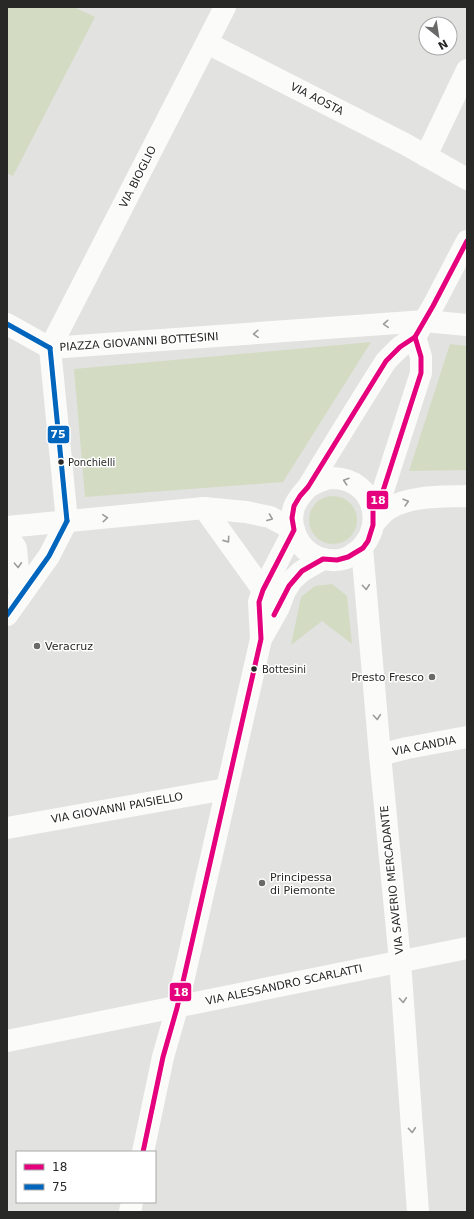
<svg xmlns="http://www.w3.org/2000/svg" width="474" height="1219" font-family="'DejaVu Sans',sans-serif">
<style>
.green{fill:#d3dcc2}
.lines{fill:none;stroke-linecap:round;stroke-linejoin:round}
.minor{stroke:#fbfbfa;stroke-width:22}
.bus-1-casing{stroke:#fff;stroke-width:8}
.bus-2-casing{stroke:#fff;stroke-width:8}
.bus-1{stroke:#e5007d;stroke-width:5}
.bus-2{stroke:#0065bd;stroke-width:5}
.oneway{stroke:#9c9c9b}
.bus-dot{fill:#282827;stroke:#fff;stroke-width:1.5}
.poi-dot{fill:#696968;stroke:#fff;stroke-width:1.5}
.labels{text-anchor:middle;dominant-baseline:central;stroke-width:3;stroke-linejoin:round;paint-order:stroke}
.bus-label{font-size:10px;fill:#282827;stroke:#fff;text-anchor:start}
.street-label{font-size:11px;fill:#282827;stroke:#fff}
.poi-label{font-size:11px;fill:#282827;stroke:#fff;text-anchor:start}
.line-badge{stroke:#fff;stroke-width:1.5}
.badge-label{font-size:11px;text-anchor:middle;font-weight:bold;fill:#fff}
</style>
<rect width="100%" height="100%" fill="#e2e2e1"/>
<g class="green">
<path d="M7 7H74L95 17 13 176 7 173Z"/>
<path d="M371 342 283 482 85 497 74 369Z"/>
<path d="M450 344 467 346V470L409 471Z"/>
<circle cx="333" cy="520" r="24"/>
<path d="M332 584 347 596 352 644 322 621 291 645 301 597 315 586Z"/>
</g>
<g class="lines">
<g class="minor">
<path d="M207 43 405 144 467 179"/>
<path d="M426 156 467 70"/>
<path d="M7 324 50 348"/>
<path d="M50 348 425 321 467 325"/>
<path d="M50 348 225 7"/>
<path d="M50 348 67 521"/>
<path d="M308 487C316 483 324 478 333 478 377 479 388 533 352 555 342 562 328 561 317 557 298 549 288 526 294 507 297 499 303 493 308 487 312 481 315 475 319 469 341 433 363 397 386 361L400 347 415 337 433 306 467 241"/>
<path d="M373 507 382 494 421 373V357L415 337"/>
<path d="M204 508 263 590"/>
<path d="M374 523C379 518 384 511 390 508 412 495 442 497 467 496"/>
<path d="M7 527 204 508 246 512 270 517 294 530"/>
<path d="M7 537 10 539 16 548 20 597"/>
<path d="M362 548 380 755 400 961 418 1212"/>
<path d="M7 615 49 556 67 521"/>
<path d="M261 639 259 602 263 590 294 530"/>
<path d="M380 755 407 748 467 737"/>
<path d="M7 828 226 789"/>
<path d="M7 1041 467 948"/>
<path d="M143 1152 163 1057 177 1008 261 639 279 607 285 591 292 580 302 571 323 559"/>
<path d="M130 1212 132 1202"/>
</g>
<g class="bus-1-casing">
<g id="bus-1">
<path d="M274 615 289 586 302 571 323 559 337 560 348 557 363 548 368 541 373 525V507L382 494 421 373V357L415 337"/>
<path d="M143 1152 163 1057 177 1008 261 639 259 602 263 590 294 530 292 518 294 506 300 496 308 487 386 361 400 347 415 337 433 306 467 241"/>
</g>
</g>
<g class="bus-2-casing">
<g id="bus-2">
<path d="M7 324 50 348"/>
<path d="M50 348 67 521"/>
<path d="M7 615 49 556 67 521"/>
</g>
</g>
<use href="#bus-1" class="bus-1"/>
<use href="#bus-2" class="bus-2"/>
</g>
<defs><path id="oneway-chevron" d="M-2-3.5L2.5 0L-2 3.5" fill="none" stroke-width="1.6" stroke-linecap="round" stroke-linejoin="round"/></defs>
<g class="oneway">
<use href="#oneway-chevron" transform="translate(386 324) rotate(176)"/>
<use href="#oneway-chevron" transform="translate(256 334) rotate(176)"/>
<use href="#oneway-chevron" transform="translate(346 481) rotate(-162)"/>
<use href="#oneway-chevron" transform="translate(406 502) rotate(-16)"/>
<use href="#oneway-chevron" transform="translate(105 518) rotate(-5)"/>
<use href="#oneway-chevron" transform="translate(270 518) rotate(21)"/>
<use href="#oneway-chevron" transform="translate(227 540) rotate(55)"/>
<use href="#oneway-chevron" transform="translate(18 565) rotate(87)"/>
<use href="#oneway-chevron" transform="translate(366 587) rotate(85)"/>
<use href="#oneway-chevron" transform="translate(377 717) rotate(85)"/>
<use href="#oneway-chevron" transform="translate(403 1000) rotate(86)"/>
<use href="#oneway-chevron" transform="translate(412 1130) rotate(86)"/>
</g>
<g class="bus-dot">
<circle cx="61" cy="462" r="3.5"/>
<circle cx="254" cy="669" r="3.5"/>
</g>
<g class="poi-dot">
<circle cx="37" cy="646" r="4"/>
<circle cx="432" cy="677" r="4"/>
<circle cx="262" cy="883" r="4"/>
</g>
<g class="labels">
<g class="bus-label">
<text x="68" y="462">Ponchielli</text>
<text x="262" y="669">Bottesini</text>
</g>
<g class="street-label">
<text transform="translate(317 99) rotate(27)">VIA AOSTA</text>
<text transform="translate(138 177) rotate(-63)">VIA BIOGLIO</text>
<text transform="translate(139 342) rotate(-4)">PIAZZA GIOVANNI BOTTESINI</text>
<text transform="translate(424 746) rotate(-11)">VIA CANDIA</text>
<text transform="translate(117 808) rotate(-10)">VIA GIOVANNI PAISIELLO</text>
<text transform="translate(392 880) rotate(-96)">VIA SAVERIO MERCADANTE</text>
<text transform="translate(284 985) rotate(-12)">VIA ALESSANDRO SCARLATTI</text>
</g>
<g class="poi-label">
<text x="45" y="646">Veracruz</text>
<text x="424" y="677" text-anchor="end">Presto Fresco</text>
<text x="270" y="877">Principessa<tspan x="270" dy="13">di Piemonte</tspan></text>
</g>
</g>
<g class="line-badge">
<rect x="47" y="425" width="23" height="19" rx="4" fill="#0065bd"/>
<rect x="366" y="490" width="23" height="20" rx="4" fill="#e5007d"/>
<rect x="169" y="982" width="23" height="20" rx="4" fill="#e5007d"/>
</g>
<g class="badge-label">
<text x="58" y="438">75</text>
<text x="378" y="504">18</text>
<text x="181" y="996">18</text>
</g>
<rect width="474" height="1219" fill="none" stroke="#282827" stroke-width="16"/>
<rect x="16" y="1151" width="140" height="52" fill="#ffffff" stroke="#a9a9a9"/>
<rect x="24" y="1164" width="20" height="6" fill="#e5007d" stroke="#a9a9a9"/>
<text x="52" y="1171" font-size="12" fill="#282827">18</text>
<rect x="24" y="1184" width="20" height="6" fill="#0065bd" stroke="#a9a9a9"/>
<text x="52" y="1191" font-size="12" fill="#282827">75</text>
<g transform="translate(438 36) rotate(150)"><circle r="19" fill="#ffffff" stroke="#a9a9a9"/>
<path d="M0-3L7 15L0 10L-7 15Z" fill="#696968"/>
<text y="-6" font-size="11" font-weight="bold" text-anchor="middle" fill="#282827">N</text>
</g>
</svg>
